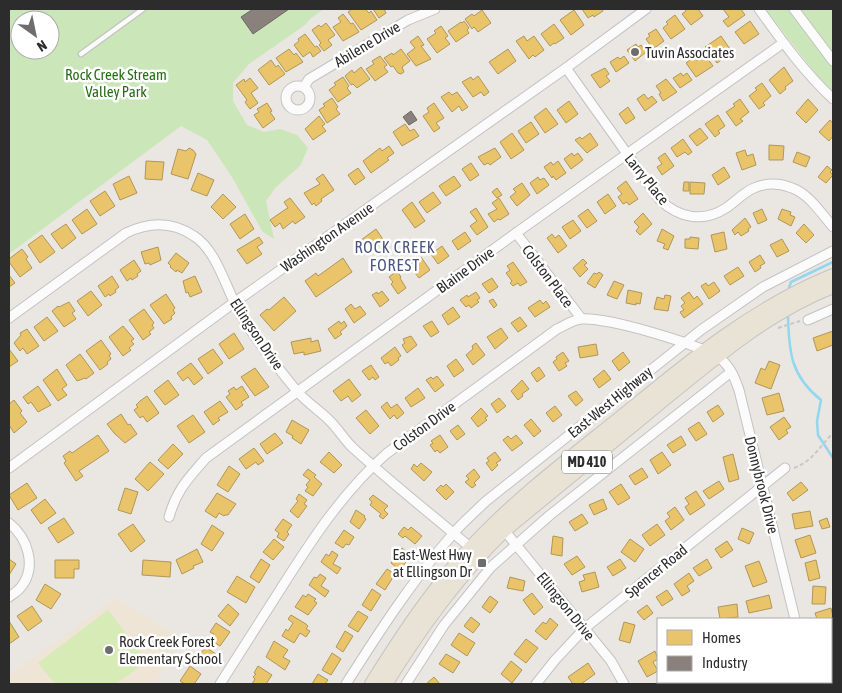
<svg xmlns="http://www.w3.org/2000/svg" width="842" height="693" font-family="'Asap Condensed',sans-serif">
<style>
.education{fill:#eee5d6}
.green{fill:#cbe7b9;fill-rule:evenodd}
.pitch{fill:#d7ebb7}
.homes{fill:#e9c46a;stroke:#b09657}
.industry{fill:#8a817c;stroke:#6e6864}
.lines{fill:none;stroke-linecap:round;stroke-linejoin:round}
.stream{stroke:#91d7f0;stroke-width:2.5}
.lane-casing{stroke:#c4c2c3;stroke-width:7}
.street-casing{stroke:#c4c2c3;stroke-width:11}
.primary-casing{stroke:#c6c4c2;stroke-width:16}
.path{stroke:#c8c8c7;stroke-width:2;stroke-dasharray:4 2.5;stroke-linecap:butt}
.lane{stroke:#fcfbfb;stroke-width:4.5}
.street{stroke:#fcfbfb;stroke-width:9}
.primary{stroke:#e8e3d4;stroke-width:14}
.poi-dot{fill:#6e6d6c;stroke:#fff;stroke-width:2}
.labels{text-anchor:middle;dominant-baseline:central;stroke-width:5;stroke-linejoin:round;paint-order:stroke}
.shield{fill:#fff;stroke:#6b6b6b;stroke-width:1}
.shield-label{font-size:14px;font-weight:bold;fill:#2c2c2c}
.street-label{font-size:15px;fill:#2c2c2c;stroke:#fff}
.poi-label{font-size:15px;fill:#2c2c2c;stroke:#fff;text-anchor:start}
.park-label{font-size:15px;fill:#286e16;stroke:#fff}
.neighbourhood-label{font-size:16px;letter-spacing:1px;fill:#495380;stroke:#fff}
</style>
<rect width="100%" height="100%" fill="#eae6e2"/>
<path class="education" d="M116 598 182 638 154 684H9V675Z"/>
<g class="green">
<path d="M9 9H324L310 19 305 25 249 64 233 83V101L247 125 264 132 280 129 297 135 308 148 300 166 276 187 266 201 274 239 262 231 232 177 207 140 181 126 9 254ZM20 20H50V50H20Z"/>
<path d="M765 9H833V92L823 83Z"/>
</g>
<path class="pitch" d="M108 610 147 661 116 684H55L38 663Z"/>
<g class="homes">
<path d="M352 9H365L369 13 371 11 377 20 361 30 348 12Z"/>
<path d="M373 9H384L386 13 379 18Z"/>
<path d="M582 9H602L603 11 594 17 593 15 588 18Z"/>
<path d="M685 9H698L703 16 691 25 682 14 686 11Z"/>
<path d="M723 9H741L745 15 728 27 723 21 729 17Z"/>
<path d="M482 10 491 23 478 32 474 27 472 29 465 19 472 14 474 16Z"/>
<path d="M574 10 584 25 571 35 560 20Z"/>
<path d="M343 14 351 24 353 23 359 32 343 41 333 27 341 22 338 18Z"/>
<path d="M675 15 685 29 671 39 663 28 668 24 666 22Z"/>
<path d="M464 21 469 28 467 30 469 33 456 42 448 31 461 22 462 23Z"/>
<path d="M750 21 759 34 744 44 735 32Z"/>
<path d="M326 23 335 35 328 40 332 45 324 51 319 45 321 43 312 30 319 25 321 27Z"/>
<path d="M554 24 564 38 555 44 554 43 550 46 541 34Z"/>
<path d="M441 26 448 36 445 38 450 44 437 53 427 39 436 33 434 31Z"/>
<path d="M656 29 664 41 653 49 646 39 650 36 648 34Z"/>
<path d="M305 34 315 47 317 46 321 51 313 57 310 52 303 57 294 45 299 41 298 39Z"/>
<path d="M418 36 424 45 421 46 431 59 416 66 407 54 415 48 410 42Z"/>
<path d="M524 36 527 41 534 36 544 50 535 57 533 55 529 59 516 41Z"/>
<path d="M721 36 732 52 717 63 705 47Z"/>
<path d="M636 44 638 47 641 45 646 52 635 61 627 50Z"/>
<path d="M289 49 294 55 296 53 303 62 286 72 276 58Z"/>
<path d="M401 49 410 61 402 67 404 72 401 74 398 73 393 66 391 67 384 58 392 53 393 55Z"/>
<path d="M508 49 516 61 498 74 489 62Z"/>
<path d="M705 55 713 66 696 77 686 63 694 57 697 61Z"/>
<path d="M380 56 387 65 384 67 388 72 375 81 366 69 374 64 372 61Z"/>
<path d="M624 56 629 63 616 72 610 62 618 57 620 59Z"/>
<path d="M271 60 276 67 278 65 285 74 269 85 258 70Z"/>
<path d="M361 67 370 79 357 88 353 84 351 85 345 76 352 70 354 73Z"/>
<path d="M784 67 793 81 785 87 786 89 780 94 769 80Z"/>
<path d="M605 68 609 74 606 76 610 81 600 88 591 75Z"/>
<path d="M681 73 683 76 687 73 692 80 680 88 673 78Z"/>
<path d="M478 76 489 92 484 96 481 92 473 97 462 82 471 77 473 80Z"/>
<path d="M343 77 349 86 347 88 351 93 338 102 329 90 336 85 334 83Z"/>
<path d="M250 78 258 88 251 93 258 103 250 109 245 102 247 100 236 85 244 79 245 82Z"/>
<path d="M666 79 677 92 663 101 659 94 661 93 656 86Z"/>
<path d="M762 83 771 96 763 103 765 105 759 109 749 96 757 90 755 88Z"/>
<path d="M449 92 452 95 457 92 468 107 462 111 459 106 452 112 441 97Z"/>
<path d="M644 94 648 99 652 96 657 102 645 111 637 99Z"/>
<path d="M332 98 338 107 336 109 340 114 327 123 319 110 325 106 323 104Z"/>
<path d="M740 99 749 112 740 119 743 121 736 126 726 112 735 106 733 104Z"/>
<path d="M808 99 818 110 806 123 796 113Z"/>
<path d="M569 101 578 114 566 123 557 110Z"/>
<path d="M267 103 272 111 270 112 275 119 263 128 254 115 259 112 257 109Z"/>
<path d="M434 103 444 118 436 123 440 128 434 132 423 116 429 112 427 108Z"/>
<path d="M628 107 635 118 626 124 619 114Z"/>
<path d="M546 108 558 124 545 133 534 117Z"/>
<path d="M718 115 725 126 718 131 720 133 715 137 705 124Z"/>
<path d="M319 116 325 124 322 126 326 131 313 140 305 129Z"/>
<path d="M830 120 833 123V136L829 141 819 132Z"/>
<path d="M531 122 539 134 526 143 518 131Z"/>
<path d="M405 124 410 131 414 129 419 136 402 146 393 132Z"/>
<path d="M700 128 708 138 697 146 689 136Z"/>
<path d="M512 133 524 150 511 159 500 142Z"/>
<path d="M590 133 598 145 587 153 575 140 580 137 582 139Z"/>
<path d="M683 139 692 152 688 155 685 152 677 157 671 148Z"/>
<path d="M769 145 784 146 783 160H769Z"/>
<path d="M389 146 394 153 387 158 389 160 371 173 363 161 380 148 382 151Z"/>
<path d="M189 148 193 150 196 154 188 179 171 174 178 149 186 151Z"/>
<path d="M495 148 501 157 490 165 488 163 484 165 478 157Z"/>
<path d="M745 150 747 156 753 154 756 165 742 170 736 153Z"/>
<path d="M797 152 810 157 806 167 793 162Z"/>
<path d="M572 153 574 156 578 153 583 160 571 169 564 159Z"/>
<path d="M665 153 674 166 662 175 657 167 662 164 658 158Z"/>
<path d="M146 161 164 162 162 180 145 179Z"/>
<path d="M558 161 566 173 556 180 553 176 552 178 544 167 551 162 553 165Z"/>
<path d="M471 163 479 175 470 181 462 169Z"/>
<path d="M827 166 832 170 830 172 833 175 826 183 818 177Z"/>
<path d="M724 167 730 177 718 185 712 175Z"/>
<path d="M358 168 365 178 355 185 348 175Z"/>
<path d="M198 173 214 180 207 196 191 190Z"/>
<path d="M323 174 334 190 321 199 322 201 316 206 314 203 312 205 304 193 320 184 316 179Z"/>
<path d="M129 176 137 193 120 200 113 184Z"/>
<path d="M454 176 461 186 446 196 439 186Z"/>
<path d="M538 177 540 180 544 178 549 185 537 194 530 183Z"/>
<path d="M626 181 638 199 629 205 627 202 623 204 618 197 622 194 617 188Z"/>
<path d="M684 182H689V191H683Z"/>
<path d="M690 182 705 183 704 194H690Z"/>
<path d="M522 183 530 195 517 206 510 197 516 192 513 189Z"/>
<path d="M497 188 502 195 497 198 492 192Z"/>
<path d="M105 191 115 206 100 216 90 201Z"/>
<path d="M433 192 441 203 427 213 419 202Z"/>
<path d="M223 194 236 207 223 219 211 207Z"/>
<path d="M608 194 616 206 605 214 597 202Z"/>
<path d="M290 198 305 217 295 224 293 221 283 229 280 223 275 227 270 220 286 209 288 208 284 202Z"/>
<path d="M499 198 509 214 500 220 498 219 494 222 488 214 497 209 492 203Z"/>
<path d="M412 202 425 221 415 228 402 210Z"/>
<path d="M476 208 488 227 477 235 470 226 477 221 470 212Z"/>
<path d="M87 209 97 224 82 234 72 220Z"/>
<path d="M588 209 597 221 587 228 578 216Z"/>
<path d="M762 209 767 220 758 224 753 213Z"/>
<path d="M782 209 791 212 790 215 795 217 791 226 778 219Z"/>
<path d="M643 213 652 224 640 235 636 231 639 227 634 222Z"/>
<path d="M245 214 254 229 240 239 230 224Z"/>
<path d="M745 218 751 227 748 229 749 231 741 236 738 232 735 235 732 230Z"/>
<path d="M573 220 581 231 570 239 562 227Z"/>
<path d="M66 224 76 238 62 249 51 234Z"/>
<path d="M804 224 814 235 806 243 796 233Z"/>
<path d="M376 229 384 241 365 255 357 243Z"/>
<path d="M662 229 674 236 668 250 663 248 665 244 657 241Z"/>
<path d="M465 232 471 241 458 250 452 241Z"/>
<path d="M724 232 727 249 715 252 711 235Z"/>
<path d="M552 234 555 238 559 235 567 246 558 253 547 238Z"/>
<path d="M42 235 55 252 40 263 28 245Z"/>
<path d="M259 237 263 243 257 247 262 254 247 264 237 250Z"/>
<path d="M690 237 699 238 698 249 685 248V239H690Z"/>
<path d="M782 239 789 251 777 257 770 245Z"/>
<path d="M442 246 449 256 438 264 431 254Z"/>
<path d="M158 247 161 260 150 265 149 263 145 264 141 252Z"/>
<path d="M22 249 28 257 26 259 32 268 20 277 9 262V259Z"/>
<path d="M176 253 189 263 182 273 177 270 176 272 170 267 171 266 168 263Z"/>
<path d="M760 255 765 263 760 266 761 268 755 272 749 262Z"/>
<path d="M421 257 430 270 419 278 409 265Z"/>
<path d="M343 258 352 272 316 297 305 281 316 273 318 276Z"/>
<path d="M583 259 587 263 584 265 588 269 580 277 573 268Z"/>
<path d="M134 260 141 271 137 274 138 276 132 280 131 278 127 281 120 270Z"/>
<path d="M513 262 527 282 520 286 518 283 513 286 510 283 512 281 506 273 510 270 507 266Z"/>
<path d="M738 267 744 276 730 285 724 276Z"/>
<path d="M397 271 401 277 400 278 406 288 398 294 391 284 393 282 389 277Z"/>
<path d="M599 272 603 275 595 288 587 283 594 273 597 274Z"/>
<path d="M9 275 15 283 9 287Z"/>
<path d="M112 276 119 287 115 290 116 292 110 296 109 294 105 297 98 286Z"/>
<path d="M195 276 202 292 190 297 188 292 186 293 183 281Z"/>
<path d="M492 278 498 287 489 293 482 284Z"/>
<path d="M614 281 624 285 617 299 607 295Z"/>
<path d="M714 282 720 291 709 299 701 286 706 283 708 286Z"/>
<path d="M628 290 642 293 640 304 636 303V305L626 303Z"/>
<path d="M91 291 102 305 88 316 77 301Z"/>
<path d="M382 291 389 300 380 307 372 295 377 292 378 294Z"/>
<path d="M476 292 480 298 477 300 479 302 471 308 469 305 466 307 460 300 467 295 468 297Z"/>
<path d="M689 292 694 299 697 296 703 304 684 318 680 312 684 310 681 306 685 303 681 298Z"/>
<path d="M166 294 175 308 173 310 175 313 171 317 172 319 164 324 150 305Z"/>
<path d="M665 295 671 296 668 311 654 309 657 297 664 299Z"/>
<path d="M284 297 296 311 274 331 260 315 267 309 269 310Z"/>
<path d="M493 299 497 305 494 308 489 301Z"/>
<path d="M540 300 543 304 546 301 550 307 535 317 528 308Z"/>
<path d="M69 302 75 311 72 313 76 319 64 327 52 311 58 306 59 307Z"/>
<path d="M351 304 355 309 360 306 366 314 354 323 345 309Z"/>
<path d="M453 307 460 317 448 325 442 315Z"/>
<path d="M144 309 154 323 152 325 154 328 149 332 151 334 143 340 129 320Z"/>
<path d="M47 317 58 331 44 341 34 327Z"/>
<path d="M520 317 527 326 518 332 511 323Z"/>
<path d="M339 321 341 324 344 321 347 326 340 332 342 334 335 339 328 329Z"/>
<path d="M432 321 439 332 431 337 423 326Z"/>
<path d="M123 326 134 339 131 341 134 344 129 348 131 350 123 356 109 337Z"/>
<path d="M501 328 508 338 495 349 487 337Z"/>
<path d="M27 329 39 346 27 354 23 348 20 351 14 343 21 335 20 333Z"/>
<path d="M833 331V345L817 351 813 338Z"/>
<path d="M234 333 244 349 229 359 219 344Z"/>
<path d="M411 336 417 345 407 353 402 345 405 343 403 339Z"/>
<path d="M311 338V342L318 340 321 351 304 355V352L294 354 291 342Z"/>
<path d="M101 340 111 354 109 355 111 359 107 362 108 364 100 370 86 351Z"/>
<path d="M476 343 485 355 473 365 466 355 473 349 472 346Z"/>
<path d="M596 344 598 355 580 358 578 347Z"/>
<path d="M395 347 401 356 398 358 399 360 391 366 388 362 385 364 381 358Z"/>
<path d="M9 349 18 361 9 367Z"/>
<path d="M213 349 223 363 208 374 198 359Z"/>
<path d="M563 352 569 361 565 363 567 366 559 371 553 362 557 359 556 357Z"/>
<path d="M623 352 630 362 619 371 612 361Z"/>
<path d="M80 354 94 373 86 379 85 378 77 381 66 365Z"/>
<path d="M456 359 464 370 454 377 447 366Z"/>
<path d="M769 361 780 365 771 389 755 383 761 368 765 370Z"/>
<path d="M191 363 203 378 194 385 188 377 183 381 177 373Z"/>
<path d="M371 365 379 377 375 380 373 377 369 380 362 371Z"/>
<path d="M539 367 545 376 537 382 531 373Z"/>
<path d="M255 368 269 387 255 396 241 377Z"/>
<path d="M57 369 67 385 62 389 67 395 58 401 43 380Z"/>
<path d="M604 370 611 379 599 388 593 379Z"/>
<path d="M437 376 444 385 435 392 426 380 431 377 433 379Z"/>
<path d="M349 379 361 395 352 402 348 396 341 401 333 391Z"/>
<path d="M168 380 179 395 165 405 154 391Z"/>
<path d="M522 380 529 389 522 394 523 396 518 400 511 391Z"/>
<path d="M38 386 51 405 38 412 31 402 28 404 23 397Z"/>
<path d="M242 386 249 397 241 402 243 405 236 410 226 397 230 394 228 391 234 387 236 390Z"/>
<path d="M418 388 425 398 411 407 405 398Z"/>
<path d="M576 391 583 400 576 406 568 396Z"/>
<path d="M779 393 784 411 767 415 762 398Z"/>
<path d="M147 396 159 413 147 422 143 416 140 418 134 410 138 407 136 405 140 401Z"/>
<path d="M499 398 506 406 497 413 491 404Z"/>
<path d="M14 400 22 411 20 413 27 422 14 433 9 425V404Z"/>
<path d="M220 401 228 412 218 418 220 420 213 425 204 412Z"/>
<path d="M387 402 391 408 397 404 404 413 397 419 394 415 390 419 381 407Z"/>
<path d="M718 405 724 414 713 422 707 412Z"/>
<path d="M555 406 562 415 553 422 546 413Z"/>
<path d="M481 408 488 416 485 418 487 420 478 427 471 418Z"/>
<path d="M366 410 379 426 370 434 356 418Z"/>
<path d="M121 414 128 425 130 424 137 434 125 443 114 433 107 424Z"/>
<path d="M193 415 205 432 189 443 177 426Z"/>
<path d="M784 417 791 427 786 430 788 433 779 440 770 427Z"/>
<path d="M531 419 541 431 534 437 524 425Z"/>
<path d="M292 420 309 430 301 444 292 438 293 436 286 432Z"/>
<path d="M699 422 707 434 696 441 688 429Z"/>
<path d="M458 425 465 434 457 440 450 431Z"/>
<path d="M275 433 283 443 267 454 260 444Z"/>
<path d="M98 435 109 451 79 471 83 476 76 481 64 463 66 461 63 456 70 451 72 453Z"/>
<path d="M440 435 448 447 440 453 437 450 435 452 430 445 433 443 431 441Z"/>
<path d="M516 435 523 443 512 451 503 440 508 436 511 439Z"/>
<path d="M681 436 686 445 673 453 667 445Z"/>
<path d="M173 444 183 454 168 469 158 460Z"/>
<path d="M254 448 264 461 258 465 256 462 246 469 239 459Z"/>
<path d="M329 452 342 465 334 473 320 462Z"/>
<path d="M495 452 501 460 496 463 498 465 492 471 486 463 489 461 487 458Z"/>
<path d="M662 452 671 465 658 474 650 460Z"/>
<path d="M733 454 739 479 729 482 723 457Z"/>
<path d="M150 462 164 474 148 491 135 479Z"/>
<path d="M421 463 432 472 424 481 411 469 414 464 417 467Z"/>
<path d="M229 466 240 474 228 492 217 485Z"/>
<path d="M642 468 648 477 635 485 629 476Z"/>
<path d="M308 469 316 475 314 477 322 484 313 496 305 491 308 487 306 485 310 480 303 475Z"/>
<path d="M474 469 480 477 474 483 476 485 472 488 465 482 469 479 466 476Z"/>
<path d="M719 481 724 489 709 499 703 491Z"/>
<path d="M801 482 808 490 793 501 787 493Z"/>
<path d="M27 483 37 498 18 510 9 495Z"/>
<path d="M446 484 454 492 446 500 436 490 441 485 443 487Z"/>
<path d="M621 484 630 498 618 505 609 492Z"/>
<path d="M125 488 138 492 131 514 118 510Z"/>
<path d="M696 491 705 505 690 515 685 507 689 504 685 498Z"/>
<path d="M217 493 236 504 228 515H225L224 516 219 513 216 518 205 511Z"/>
<path d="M299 494 307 500 304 504 307 506 298 518 290 511 298 501 296 499Z"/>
<path d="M373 495 388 506 384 510 388 514 383 519 379 516 381 514 370 505 372 502 369 499Z"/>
<path d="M45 499 56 513 41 524 31 510Z"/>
<path d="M603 499 607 509 594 515 589 505Z"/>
<path d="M675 507 684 520 671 530 665 521 670 517 667 513Z"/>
<path d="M356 510 365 516 364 517 366 519 359 529 350 522Z"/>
<path d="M810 511 813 526 795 529 792 514Z"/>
<path d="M582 514 588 523 575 531 569 522Z"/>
<path d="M64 518 74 533 58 543 48 528Z"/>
<path d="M827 518 830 527 822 529 819 521Z"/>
<path d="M283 519 292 525 287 532 289 534 284 541 277 537 279 533 275 530Z"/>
<path d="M133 524 145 541 131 552 118 534Z"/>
<path d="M657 524 665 535 650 546 642 535Z"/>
<path d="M212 525 224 533 212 551 201 544Z"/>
<path d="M404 527 408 530 411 527 422 536 415 544 405 536 403 538 398 534Z"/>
<path d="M742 528 754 533 749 544 738 539Z"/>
<path d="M344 530 354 537 349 545 346 544 343 548 335 543Z"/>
<path d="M810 535 816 553 801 558 795 540Z"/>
<path d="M553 536 563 538 562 556 551 554Z"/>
<path d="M274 539 284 547 273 560 263 552Z"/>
<path d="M630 539 644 549 635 562 621 552Z"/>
<path d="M727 541 733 550 721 558 715 549Z"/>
<path d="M402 548 411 555 400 570 391 563Z"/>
<path d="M197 549 203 562 193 566 194 568 182 574 176 560Z"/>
<path d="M332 551 338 555 333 564 341 568 337 574 321 562 326 554 329 556Z"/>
<path d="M577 556 585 567 572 575 564 564Z"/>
<path d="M9 559 16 564 9 575Z"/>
<path d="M261 559 270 565 259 583 250 577Z"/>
<path d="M620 559 626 568 613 576 607 567Z"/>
<path d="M707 559 712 568 699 576 693 568Z"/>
<path d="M55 560H79V569H74V578H55Z"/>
<path d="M143 560 171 562 170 577 142 575Z"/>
<path d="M816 560 820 578 809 581 805 563Z"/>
<path d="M759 561 767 582 753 587 745 566Z"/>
<path d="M387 569 395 574 385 590 376 584Z"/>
<path d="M595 572 599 587 582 592 579 582 585 580 583 575Z"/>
<path d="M689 573 694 581 687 586 690 591 682 596 674 584Z"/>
<path d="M320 574 326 578 321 586 329 591 325 597 309 585 314 577 317 578Z"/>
<path d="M237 576 255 587 246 603 227 592Z"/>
<path d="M510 577 525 581 523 591 507 588Z"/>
<path d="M45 584 61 594 51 609 36 600Z"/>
<path d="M813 586 826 587 825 604H812Z"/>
<path d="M372 589 381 595 371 611 362 605Z"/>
<path d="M667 590 673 599 662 606 656 597Z"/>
<path d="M532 593 543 607 534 615 523 600Z"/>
<path d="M308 594 316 599 314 601 317 603 308 615 295 607 303 595 306 597Z"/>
<path d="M769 595 772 608 749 613 746 601Z"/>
<path d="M490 596 498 602 490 613 482 607Z"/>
<path d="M228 604 239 614 230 626 218 616Z"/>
<path d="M737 604 738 617 720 619 718 607Z"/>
<path d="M647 605 653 613 644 620 637 612Z"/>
<path d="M32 606 42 621 28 631 17 616Z"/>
<path d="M831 608 833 617 831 618 833 627H831V619H817L815 613Z"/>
<path d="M358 611 368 617 358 632 348 626Z"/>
<path d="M291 615 306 624 308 626 306 629 310 631 306 637 300 633 294 643 282 636 286 629 288 631 293 623 288 619Z"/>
<path d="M471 617 480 624 473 633 464 626Z"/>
<path d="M550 618 558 625 546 640 535 631 543 622 546 624Z"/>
<path d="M9 621 19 637 9 644Z"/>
<path d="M624 622 635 625 630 643 619 640Z"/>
<path d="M216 623 230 632 220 646 210 640 214 634 210 632Z"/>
<path d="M345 631 353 636 343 652 336 647Z"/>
<path d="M459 633 475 643 467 656 451 645Z"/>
<path d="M833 634V654L831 655V635Z"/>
<path d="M526 639 538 648 526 663 514 654Z"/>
<path d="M274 641 288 650 283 657 290 661 285 670 266 657Z"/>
<path d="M205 647 216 654 208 666 197 660Z"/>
<path d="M655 651 658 659 653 662 658 671 647 677 638 661Z"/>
<path d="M332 653 341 659 331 675 322 670Z"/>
<path d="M446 654 460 662 453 673 439 664Z"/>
<path d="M511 661 522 670 512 683 501 674Z"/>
<path d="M831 661H833V679L831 669Z"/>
<path d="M588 663 595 674 581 684H573L568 677Z"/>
<path d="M190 666 201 674 194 684H185L180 681Z"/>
<path d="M258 666 272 675 266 684H252L255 679 253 677 256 674 254 673Z"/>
<path d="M318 674 328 680 325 684H312Z"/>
<path d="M434 677 440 684H426Z"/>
<path d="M736 682H755L756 684 745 683 736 684Z"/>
</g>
<g class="industry">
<path d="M253 9H289L253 34 241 17Z"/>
<path d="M411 111 417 120 409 125 403 117Z"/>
</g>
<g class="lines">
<g class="stream">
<path d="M789 288 791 282 833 262"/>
<path d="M788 317C789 353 791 376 821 400L817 421 818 435 833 458"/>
</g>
<g class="lane-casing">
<path id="lane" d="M81 54 143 9"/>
</g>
<g class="street-casing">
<g id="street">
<path d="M759 9C782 41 804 72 833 99"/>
<path d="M794 9 833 61"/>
<path d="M566 68 660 200C679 218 703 223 726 208 735 202 744 192 754 188 766 183 780 183 792 188 809 194 821 213 833 227"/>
<circle cx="298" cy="98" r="12"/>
<path d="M304 87 309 79 408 20 435 9"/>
<path d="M516 233 581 318"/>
<path d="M9 318 126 233C149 222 172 221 194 236 218 251 227 293 242 317 258 342 277 367 296 390 306 402 319 410 330 421 338 429 344 439 352 447 390 482 431 514 471 548"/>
<path d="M808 320 833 309"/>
<path d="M9 468 228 307 566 68 646 9"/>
<path d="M169 517C177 489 188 479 206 458L516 233 783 43"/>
<path d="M9 523C28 538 37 567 21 587 18 591 13 594 9 597"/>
<path d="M504 530 611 661 624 684"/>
<path d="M811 682V684"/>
<path d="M220 684C240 653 260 621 280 590 311 541 342 493 386 454L557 329C564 326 574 319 582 319 606 317 704 345 722 360 731 368 735 379 739 390L795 619"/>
<path d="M346 684C379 632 412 581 452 535 462 523 474 513 485 502L701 330 763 287 833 251"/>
<path d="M406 684 444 625 491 567 550 515 731 372"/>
<path d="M536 684 555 660 585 628 785 468"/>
</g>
</g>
<g class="primary-casing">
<g id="primary">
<path d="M372 684C402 636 433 589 472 547 520 495 578 453 632 409 695 357 757 307 833 276"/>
<path d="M385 684C420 628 457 576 504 530 554 489 604 448 654 407 709 362 766 312 833 286"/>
</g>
</g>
<g class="path">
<path d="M778 328 800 321"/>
<path d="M794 468C812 462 821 445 833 433"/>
</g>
<use href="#lane" class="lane"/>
<use href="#street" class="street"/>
<use href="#primary" class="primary"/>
</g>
<g class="poi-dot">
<circle cx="635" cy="52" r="5"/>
<rect x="477" y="558" width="10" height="10" rx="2.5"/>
<circle cx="109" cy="650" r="5"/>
</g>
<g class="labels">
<rect class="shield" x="562" y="450.5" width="50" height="23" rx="4"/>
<g class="shield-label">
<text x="587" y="462">MD 410</text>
</g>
<g class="street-label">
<text transform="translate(367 44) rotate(-31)">Abilene Drive</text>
<text transform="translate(647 179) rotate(51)">Larry Place</text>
<text transform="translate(327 237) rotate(-35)">Washington Avenue</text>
<text transform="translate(465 270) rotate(-36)">Blaine Drive</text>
<text transform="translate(548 276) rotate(53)">Colston Place</text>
<text transform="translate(257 334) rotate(56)">Ellingson Drive</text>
<text transform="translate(610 402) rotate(-39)">East-West Highway</text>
<text transform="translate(424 426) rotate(-36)">Colston Drive</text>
<text transform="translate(762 485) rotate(76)">Donnybrook Drive</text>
<text transform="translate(656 571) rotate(-39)">Spencer Road</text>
<text transform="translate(566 606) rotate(51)">Ellingson Drive</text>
</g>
<g class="poi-label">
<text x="645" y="52">Tuvin Associates</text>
<text x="472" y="554" text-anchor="end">East-West Hwy<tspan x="472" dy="17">at Ellingson Dr</tspan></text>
<text x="119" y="641">Rock Creek Forest<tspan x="119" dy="17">Elementary School</tspan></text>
</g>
<g class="park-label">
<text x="116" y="74">Rock Creek Stream<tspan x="116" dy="17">Valley Park</tspan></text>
</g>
<g class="neighbourhood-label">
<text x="395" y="247">ROCK CREEK<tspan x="395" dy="18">FOREST</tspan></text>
</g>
</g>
<rect width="842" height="693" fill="none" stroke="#2c2c2c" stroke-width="20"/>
<rect x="657" y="618" width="175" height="65" fill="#ffffff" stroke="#ababab"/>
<rect x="667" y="630" width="25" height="15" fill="#e9c46a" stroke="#ababab"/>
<text x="702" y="643" font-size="15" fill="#2c2c2c">Homes</text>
<rect x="667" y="656" width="25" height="15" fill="#8a817c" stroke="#ababab"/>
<text x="702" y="668" font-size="15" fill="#2c2c2c">Industry</text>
<g transform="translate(35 35) rotate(147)"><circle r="24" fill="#ffffff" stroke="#ababab"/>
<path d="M0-4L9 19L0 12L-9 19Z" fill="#6e6d6c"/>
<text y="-8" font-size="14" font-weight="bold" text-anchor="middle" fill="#2c2c2c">N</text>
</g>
</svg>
